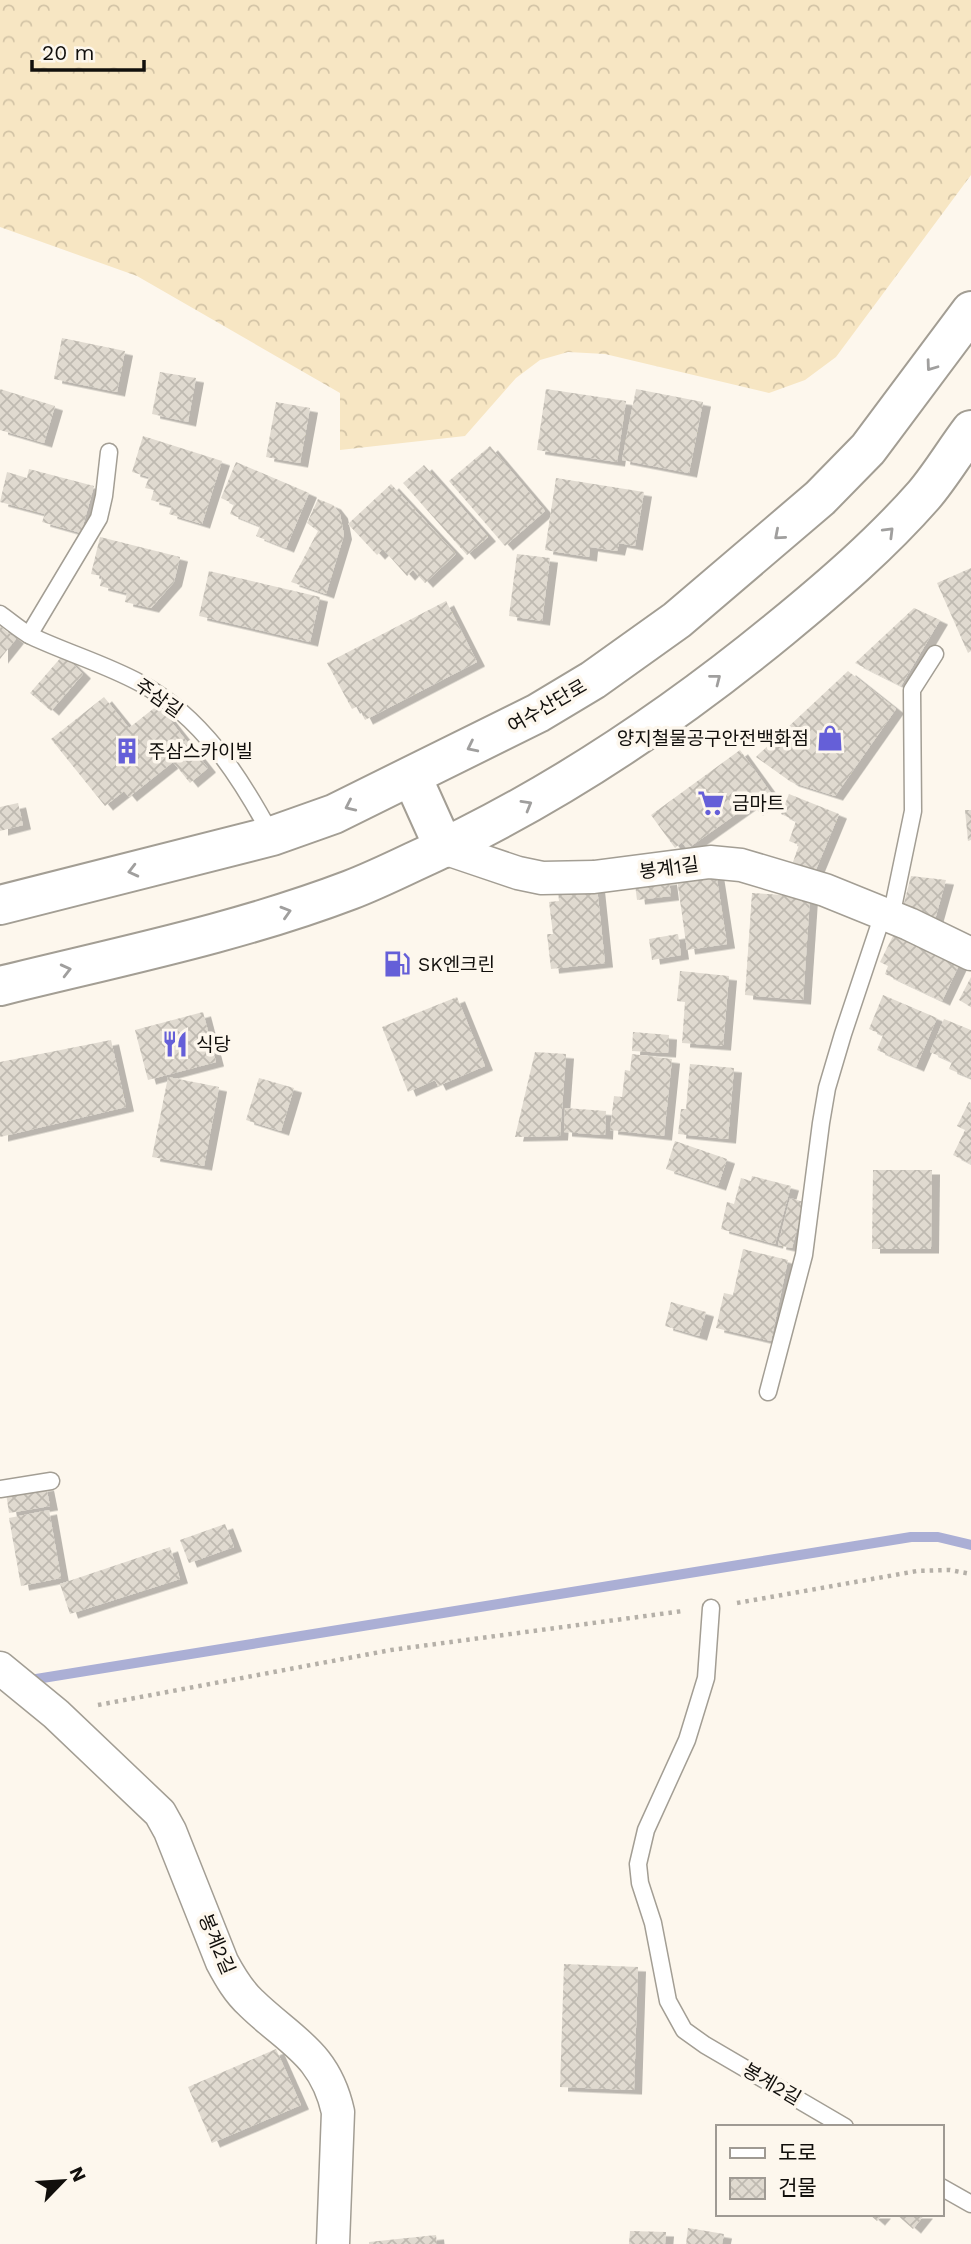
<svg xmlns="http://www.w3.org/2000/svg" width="971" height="2244" font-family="'Work Sans','Noto Sans KR',sans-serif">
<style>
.forest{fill:url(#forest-crowns)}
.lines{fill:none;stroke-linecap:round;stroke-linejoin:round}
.stream{stroke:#abafd5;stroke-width:10}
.building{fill:url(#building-cross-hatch);filter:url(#shadow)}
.lane-casing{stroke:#a39e94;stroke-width:19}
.street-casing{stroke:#a39e94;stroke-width:35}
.secondary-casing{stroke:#a39e94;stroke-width:42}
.path{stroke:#b5b0a8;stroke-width:4.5;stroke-dasharray:3.5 5;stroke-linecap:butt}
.lane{stroke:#fff;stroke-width:16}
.street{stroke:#fff;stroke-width:32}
.secondary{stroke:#fff;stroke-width:38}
.oneway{stroke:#a09f9e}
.labels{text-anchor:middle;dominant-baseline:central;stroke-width:7;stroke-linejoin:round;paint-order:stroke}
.street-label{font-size:19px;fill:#110f0c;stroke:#fdf7ed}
.poi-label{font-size:19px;fill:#110f0c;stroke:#fdf7ed;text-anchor:start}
</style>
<defs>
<pattern id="forest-crowns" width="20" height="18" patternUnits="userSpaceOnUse" patternTransform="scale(1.75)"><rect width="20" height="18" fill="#f7e6c3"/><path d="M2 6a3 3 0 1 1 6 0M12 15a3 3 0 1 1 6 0" fill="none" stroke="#d3c4a6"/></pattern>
<pattern id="building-cross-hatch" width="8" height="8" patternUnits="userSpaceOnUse" patternTransform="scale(1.75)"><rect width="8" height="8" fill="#e0dad0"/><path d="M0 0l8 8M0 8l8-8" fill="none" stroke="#bfbab1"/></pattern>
<filter id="shadow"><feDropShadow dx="8" dy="4.5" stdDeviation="0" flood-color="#0004"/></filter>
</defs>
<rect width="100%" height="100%" fill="#fdf7ed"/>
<path class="forest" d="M0 0H971V175L836 357 805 380 769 393 605 354 568 352 540 360 516 378 465 436 340 450V393L137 276 0 227Z"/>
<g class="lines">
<path class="stream" d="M24 1681 911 1537H938L971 1545"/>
</g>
<g class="building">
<path d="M62 338 125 351 117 392 54 379Z"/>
<path d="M160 372 196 378 188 422 152 414Z"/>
<path d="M0 389 55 406 44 443 0 430Z"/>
<path d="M546 389 626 401 617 462 537 450Z"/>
<path d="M636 389 703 402 689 473 622 460Z"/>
<path d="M276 402 310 408 300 463 266 457Z"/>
<path d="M143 436 222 461 202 524 169 514 172 506 151 500 154 490 145 488 149 477 132 472Z"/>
<path d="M490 446 545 511 505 546 449 481Z"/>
<path d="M236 462 309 493 286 548 256 536 260 526 230 514 234 504 221 498Z"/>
<path d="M424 465 488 537 467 555 403 483Z"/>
<path d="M29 469 94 486 81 533 42 522 45 514 0 502 7 472 27 478Z"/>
<path d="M556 478 644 492 635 546 619 543 617 551 590 547 589 557 545 550Z"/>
<path d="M391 484 456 554 425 583 413 570 407 576 383 549 377 555 348 524Z"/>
<path d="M318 499 333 505 340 514 344 535 326 594 291 582 318 531 307 523Z"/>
<path d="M100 537 180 557 174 582 151 608 125 602 127 593 100 586 102 576 91 574Z"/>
<path d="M517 554 550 558 542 621 509 616Z"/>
<path d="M971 568V651L968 653 937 583Z"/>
<path d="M209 571 320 597 310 642 199 616Z"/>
<path d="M446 601 477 662 365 720 358 706 352 709 327 663Z"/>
<path d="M914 608 940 620 901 686 855 663Z"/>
<path d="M0 626 16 639 0 659Z"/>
<path d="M63 655 83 674 51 711 30 693Z"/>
<path d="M848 671 896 709 835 796 791 782 756 757Z"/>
<path d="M104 697 129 728 158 705 208 768 190 783 173 762 129 797 124 791 105 806 51 739Z"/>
<path d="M740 750 774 797 755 811 749 805 687 849 682 842 675 848 651 815Z"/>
<path d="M789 794 839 814 815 872 793 862 799 845 789 841 796 821 781 814Z"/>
<path d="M18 803 23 825 0 831V807Z"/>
<path d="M965 810H971V840L968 841Z"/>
<path d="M716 873 727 944 687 950 677 879Z"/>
<path d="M911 876 946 880 934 923 903 907Z"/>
<path d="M669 880 671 896 637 900 635 884Z"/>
<path d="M597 887 605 963 551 969 547 934H553L549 902 559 901 558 891Z"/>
<path d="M752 893 810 897 803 1000 745 995Z"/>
<path d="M895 932 960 963 942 1001 885 974 888 966 880 962Z"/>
<path d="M678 934 681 955 652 960 649 939Z"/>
<path d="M680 971 729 976 723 1046 682 1043 685 1002 677 1001Z"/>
<path d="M971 977V1007L959 1000Z"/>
<path d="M883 995 937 1018 916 1067 877 1050 883 1035 869 1029Z"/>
<path d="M457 997 485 1066 438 1086 435 1080 408 1092 382 1027Z"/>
<path d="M203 1012 216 1062 148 1080 135 1030Z"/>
<path d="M944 1019 971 1030V1078L949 1069 952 1062 930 1052Z"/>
<path d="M633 1032 669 1035 668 1053 632 1051Z"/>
<path d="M111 1040 126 1107 0 1137V1062Z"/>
<path d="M535 1052 566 1054 560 1136 515 1137Z"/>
<path d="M632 1054 672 1059 664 1136 610 1130 614 1096 622 1097 625 1070 630 1071Z"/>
<path d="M690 1064 734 1068 728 1139 678 1134 681 1109H686Z"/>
<path d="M168 1077 219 1087 204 1166 152 1157Z"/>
<path d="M259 1078 294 1088 281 1131 246 1120Z"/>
<path d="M969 1102 971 1103V1164L953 1155 965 1130 957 1126Z"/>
<path d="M565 1108 606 1111 605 1135 564 1132Z"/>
<path d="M675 1141 727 1159 718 1186 666 1169Z"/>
<path d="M873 1170H932L931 1249H872Z"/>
<path d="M752 1176 791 1186 775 1244 721 1229 727 1202 734 1204 741 1178 751 1181Z"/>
<path d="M790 1198 804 1202 792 1248 778 1245Z"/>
<path d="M743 1249 788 1260 771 1341 716 1328 724 1293 733 1295Z"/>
<path d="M671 1302 706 1312 699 1336 665 1326Z"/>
<path d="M46 1486 50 1506 9 1513 6 1493Z"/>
<path d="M49 1510 61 1578 21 1586 9 1518Z"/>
<path d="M225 1524 234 1547 189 1563 180 1540Z"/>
<path d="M170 1547 180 1579 70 1614 60 1584Z"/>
<path d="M564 1964 638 1967 634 2090 560 2087Z"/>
<path d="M276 2049 301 2105 212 2143 188 2087Z"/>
<path d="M869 2214H883L877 2221Z"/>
<path d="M896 2214H925L913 2229Z"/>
<path d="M688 2228 724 2234 722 2244H686Z"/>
<path d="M630 2231 666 2232 665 2244H629Z"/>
<path d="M436 2235 437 2244H369V2242Z"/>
</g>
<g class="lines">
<g class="lane-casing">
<g id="lane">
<path d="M0 614C10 621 20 630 31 636 67 653 105 664 140 683 202 717 239 775 272 836"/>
<path d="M29 635 99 518 104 496 109 452"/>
<path d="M891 917 913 811 912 690 935 654"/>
<path d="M768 1392 804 1255 821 1123 827 1088 843 1034 883 914"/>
<path d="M0 1489 51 1481"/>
<path d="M711 1608 706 1678 687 1740 646 1830 638 1864 640 1883 653 1923 668 2001 684 2030 705 2045 845 2127"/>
<path d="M941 2187 971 2204"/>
</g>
</g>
<g class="street-casing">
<g id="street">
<path d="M444 848 518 873 542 878 594 877 710 862 741 865 825 890 909 924 971 954"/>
<path d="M0 1668 56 1714 160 1813 170 1831 222 1962C230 1977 238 1991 251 2003 290 2041 325 2053 338 2112L333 2244"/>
</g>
</g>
<g class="secondary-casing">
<g id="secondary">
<path d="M412 777 444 848"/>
<path d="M0 905 272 836 334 814 538 713 593 680 677 620 820 498 868 449 971 311"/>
<path d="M0 986C117 957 237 933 350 890 371 882 392 872 413 862 546 802 668 721 781 628 831 587 881 544 924 495 941 475 955 451 971 430"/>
</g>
</g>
<g class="path">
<path d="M737 1603 917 1571 950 1570 971 1574"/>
<path d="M98 1705 391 1650 683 1611"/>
</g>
<use href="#lane" class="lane"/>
<use href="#street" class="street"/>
<use href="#secondary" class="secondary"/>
</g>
<defs><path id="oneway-chevron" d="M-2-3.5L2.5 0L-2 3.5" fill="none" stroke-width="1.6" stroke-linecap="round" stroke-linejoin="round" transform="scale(1.75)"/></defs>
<g class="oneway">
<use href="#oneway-chevron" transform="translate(931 366) rotate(126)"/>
<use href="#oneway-chevron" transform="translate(889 532) rotate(-45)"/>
<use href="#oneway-chevron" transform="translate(779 535) rotate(139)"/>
<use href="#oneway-chevron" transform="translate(716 679) rotate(-38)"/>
<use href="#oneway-chevron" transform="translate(472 747) rotate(154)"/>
<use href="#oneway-chevron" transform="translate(527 805) rotate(-30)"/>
<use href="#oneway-chevron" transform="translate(350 806) rotate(155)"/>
<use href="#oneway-chevron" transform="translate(133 871) rotate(166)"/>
<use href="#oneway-chevron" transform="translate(286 912) rotate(-17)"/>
<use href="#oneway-chevron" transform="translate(66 970) rotate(-14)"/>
</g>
<defs>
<g id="shop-bare" transform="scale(2.1)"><path d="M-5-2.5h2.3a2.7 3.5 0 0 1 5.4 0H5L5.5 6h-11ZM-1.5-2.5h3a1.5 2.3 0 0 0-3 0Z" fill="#655fd8" stroke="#fdf7ed" stroke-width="2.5" paint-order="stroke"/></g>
<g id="building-bare" transform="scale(2.1)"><path d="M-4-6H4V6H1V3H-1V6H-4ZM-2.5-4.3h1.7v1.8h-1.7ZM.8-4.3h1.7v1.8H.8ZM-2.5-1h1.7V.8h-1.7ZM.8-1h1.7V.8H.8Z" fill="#655fd8" stroke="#fdf7ed" stroke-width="2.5" paint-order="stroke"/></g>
<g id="supermarket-bare" transform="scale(2.1)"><path d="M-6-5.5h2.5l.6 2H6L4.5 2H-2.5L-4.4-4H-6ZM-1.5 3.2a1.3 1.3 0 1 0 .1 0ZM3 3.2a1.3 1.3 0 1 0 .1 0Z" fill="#655fd8" stroke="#fdf7ed" stroke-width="2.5" paint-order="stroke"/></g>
<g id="fuel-bare" transform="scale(2.1)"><path d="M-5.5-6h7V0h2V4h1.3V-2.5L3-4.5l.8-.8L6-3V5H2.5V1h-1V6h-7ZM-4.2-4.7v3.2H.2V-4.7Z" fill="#655fd8" stroke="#fdf7ed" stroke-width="2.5" paint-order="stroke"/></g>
<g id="restaurant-bare" transform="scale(2.1)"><path d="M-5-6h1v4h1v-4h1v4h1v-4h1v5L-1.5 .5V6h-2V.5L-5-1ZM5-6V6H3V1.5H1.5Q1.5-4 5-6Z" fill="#655fd8" stroke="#fdf7ed" stroke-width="2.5" paint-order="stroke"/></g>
</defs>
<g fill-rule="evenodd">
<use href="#shop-bare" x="830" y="738"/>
<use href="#building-bare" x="127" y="751"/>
<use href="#supermarket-bare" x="711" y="803"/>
<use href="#fuel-bare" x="397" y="964"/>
<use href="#restaurant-bare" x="175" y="1044"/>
</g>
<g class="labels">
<g class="street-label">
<text transform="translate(159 698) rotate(35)">주삼길</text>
<text transform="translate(547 706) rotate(-30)">여수산단로</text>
<text transform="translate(669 868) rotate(-8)">봉계1길</text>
<text transform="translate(217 1944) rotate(67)">봉계2길</text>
<text transform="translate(772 2084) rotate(30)">봉계2길</text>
</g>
<g class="poi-label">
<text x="809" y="738" text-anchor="end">양지철물공구안전백화점</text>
<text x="148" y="751">주삼스카이빌</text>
<text x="732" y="803">금마트</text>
<text x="418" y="964">SK엔크린</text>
<text x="196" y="1044">식당</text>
</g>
</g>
<rect x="716" y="2125" width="228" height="91" fill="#fdf7ed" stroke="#9f9a93" stroke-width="2"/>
<rect x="730" y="2148" width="35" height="10" fill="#ffffff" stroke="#9f9a93" stroke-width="2"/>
<text x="778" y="2160" font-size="21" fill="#110f0c">도로</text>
<rect x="730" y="2178" width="35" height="21" fill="url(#building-cross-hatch)" stroke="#9f9a93" stroke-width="2"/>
<text x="778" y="2195" font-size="21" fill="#110f0c">건물</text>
<g transform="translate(63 2181) rotate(65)" stroke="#fdf7ed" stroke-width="5" paint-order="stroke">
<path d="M0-5L12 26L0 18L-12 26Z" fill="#110f0c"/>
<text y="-10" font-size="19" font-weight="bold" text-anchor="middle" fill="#110f0c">N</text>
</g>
<path d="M32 60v10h112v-10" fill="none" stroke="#110f0c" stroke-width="3.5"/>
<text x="42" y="60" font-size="21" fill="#110f0c" stroke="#fdf7ed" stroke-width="5" paint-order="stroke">20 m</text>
</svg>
